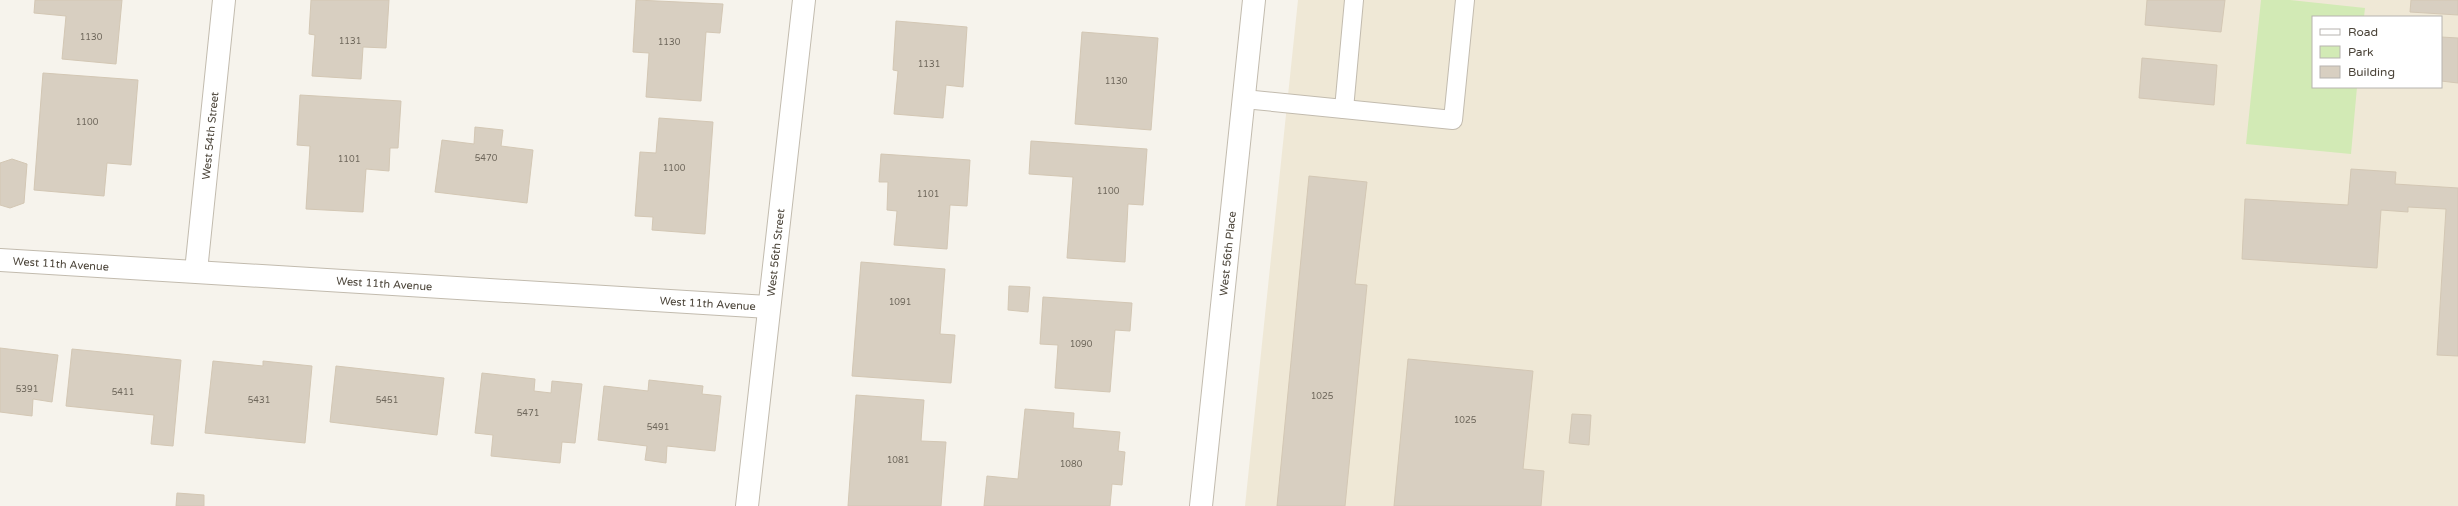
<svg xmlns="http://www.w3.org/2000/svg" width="2458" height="506" font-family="'Varela Round',sans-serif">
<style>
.education{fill:#efe8d6;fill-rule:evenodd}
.green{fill:#d2eab5}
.building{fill:#d8cfc1;stroke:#d3c7b4}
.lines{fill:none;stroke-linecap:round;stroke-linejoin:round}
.service-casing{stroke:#c2bbae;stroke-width:20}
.minor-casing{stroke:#c2bbae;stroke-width:24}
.tertiary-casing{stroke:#c2bbae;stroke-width:24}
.service{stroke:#fff;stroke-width:18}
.minor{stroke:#fff;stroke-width:22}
.tertiary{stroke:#fff;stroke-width:22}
.labels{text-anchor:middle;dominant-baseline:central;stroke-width:3;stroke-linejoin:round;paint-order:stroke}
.number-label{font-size:9px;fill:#6e675b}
.street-label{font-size:11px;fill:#4b4439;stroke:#fff}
</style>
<rect width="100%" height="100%" fill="#f6f3ec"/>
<path class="education" d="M1298 0H2458V506H1245ZM2313 17H2441V87H2313Z"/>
<path class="green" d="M2261 0H2290L2365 8 2364 17H2313V87H2357L2351 154 2246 144Z"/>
<g class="building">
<path d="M35 0H122L116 64 62 59 66 16 34 13Z"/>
<path d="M311 0H389L386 48 363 47 361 79 312 76 315 35 309 34Z"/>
<path d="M636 0 723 4 720 33 706 32 701 101 646 97 649 53 633 52Z"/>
<path d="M2147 0H2225L2221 32 2145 25Z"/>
<path d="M2411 0H2458V15L2410 12Z"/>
<path d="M896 21 967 27 963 87 946 85 943 118 894 114 898 71 893 70Z"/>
<path d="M1082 32 1158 38 1151 130 1075 124Z"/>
<path d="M2441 37 2458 38V83L2441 81Z"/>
<path d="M2142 58 2217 65 2214 105 2139 98Z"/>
<path d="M43 73 138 80 131 165 107 163 104 196 34 190Z"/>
<path d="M300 95 401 101 398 148H390L389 171 366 169 363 212 306 209 310 146 297 145Z"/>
<path d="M659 118 713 122 705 234 652 230 653 217 635 216 640 152 656 153Z"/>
<path d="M475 127 503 130 501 146 533 150 527 203 435 192 442 140 474 144Z"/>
<path d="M1031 141 1147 149 1143 205 1128 204 1125 262 1067 258 1073 177 1029 174Z"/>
<path d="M881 154 970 160 967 206 950 205 947 249 894 245 897 211 887 210 888 182H879Z"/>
<path d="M12 159 27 164 24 203 10 208 0 205V163Z"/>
<path d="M2351 169 2396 172 2395 184 2458 188V356L2437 355 2446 209 2408 207V212L2381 210 2377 268 2242 259 2245 199 2348 205Z"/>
<path d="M1309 176 1367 182 1355 284 1367 285 1345 506H1277Z"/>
<path d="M861 262 945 269 940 334 955 335 951 383 852 376Z"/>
<path d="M1009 286 1030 287 1028 312 1008 310Z"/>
<path d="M1043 297 1132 303 1130 331 1115 330 1110 392 1055 388 1058 345 1040 344Z"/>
<path d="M0 348 58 355 52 402 33 399 32 416 0 412Z"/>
<path d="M72 349 181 360 173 446 151 444 154 415 66 406Z"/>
<path d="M1408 359 1533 371 1523 469 1544 471 1541 506H1394Z"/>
<path d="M213 361 263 366V361L312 366 305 443 205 433Z"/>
<path d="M336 366 444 378 437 435 330 422Z"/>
<path d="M482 373 535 379 534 391 551 393 552 381 582 384 575 443 562 442 560 463 491 456 493 435 475 433Z"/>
<path d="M649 380 703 386 702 394 721 396 715 451 667 446 666 463 645 460 647 446 598 440 604 386 648 391Z"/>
<path d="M856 395 924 400 921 441 946 442 941 506H848Z"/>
<path d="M1025 409 1074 413 1073 428 1120 432 1118 451 1125 452 1122 485 1112 484 1110 506H984L987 476 1018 479Z"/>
<path d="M1572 414 1591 415 1589 445 1569 443Z"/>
<path d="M177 493 204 495V506H176Z"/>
</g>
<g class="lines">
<g class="service-casing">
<g id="service">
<path d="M1244 99 1453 120 1465 0"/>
<path d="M1344 109 1354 0"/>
</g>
</g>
<g class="minor-casing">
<g id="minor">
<path id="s1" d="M0 260 768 307"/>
<path id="s2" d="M196 271 224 0"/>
<path id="s3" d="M747 506 804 0"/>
</g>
</g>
<g class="tertiary-casing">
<g id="tertiary">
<path id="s4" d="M1201 506 1254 0"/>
</g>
</g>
<use href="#service" class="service"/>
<use href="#minor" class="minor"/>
<use href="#tertiary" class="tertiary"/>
</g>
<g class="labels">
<g class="number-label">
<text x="91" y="37">1130</text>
<text x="350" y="41">1131</text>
<text x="669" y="42">1130</text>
<text x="929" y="64">1131</text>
<text x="1116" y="81">1130</text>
<text x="87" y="122">1100</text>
<text x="486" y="158">5470</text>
<text x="349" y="159">1101</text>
<text x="674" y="168">1100</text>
<text x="1108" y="191">1100</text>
<text x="928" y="194">1101</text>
<text x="900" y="302">1091</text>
<text x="1081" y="344">1090</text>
<text x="27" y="389">5391</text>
<text x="123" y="392">5411</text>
<text x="1322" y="396">1025</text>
<text x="259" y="400">5431</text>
<text x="387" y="400">5451</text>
<text x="528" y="413">5471</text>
<text x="1465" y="420">1025</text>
<text x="658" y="427">5491</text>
<text x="898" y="460">1081</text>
<text x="1071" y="464">1080</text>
</g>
<g class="street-label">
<text stroke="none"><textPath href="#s2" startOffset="136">West 54th Street</textPath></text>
<text stroke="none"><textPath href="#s3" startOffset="255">West 56th Street</textPath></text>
<text stroke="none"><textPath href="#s4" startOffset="254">West 56th Place</textPath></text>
<text stroke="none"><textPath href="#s1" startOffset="61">West 11th Avenue</textPath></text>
<text stroke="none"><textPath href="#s1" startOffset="385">West 11th Avenue</textPath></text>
<text stroke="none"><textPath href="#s1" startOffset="709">West 11th Avenue</textPath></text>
</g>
</g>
<rect x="2312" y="16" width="130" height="72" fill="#ffffff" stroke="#b7b4b0"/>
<rect x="2320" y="29" width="20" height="6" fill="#ffffff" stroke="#b7b4b0"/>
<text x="2348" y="36" font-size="12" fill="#4b4439">Road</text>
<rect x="2320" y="46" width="20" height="12" fill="#d2eab5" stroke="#b7b4b0"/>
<text x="2348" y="56" font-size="12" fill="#4b4439">Park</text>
<rect x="2320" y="66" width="20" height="12" fill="#d8cfc1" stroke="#b7b4b0"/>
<text x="2348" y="76" font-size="12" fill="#4b4439">Building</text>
</svg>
